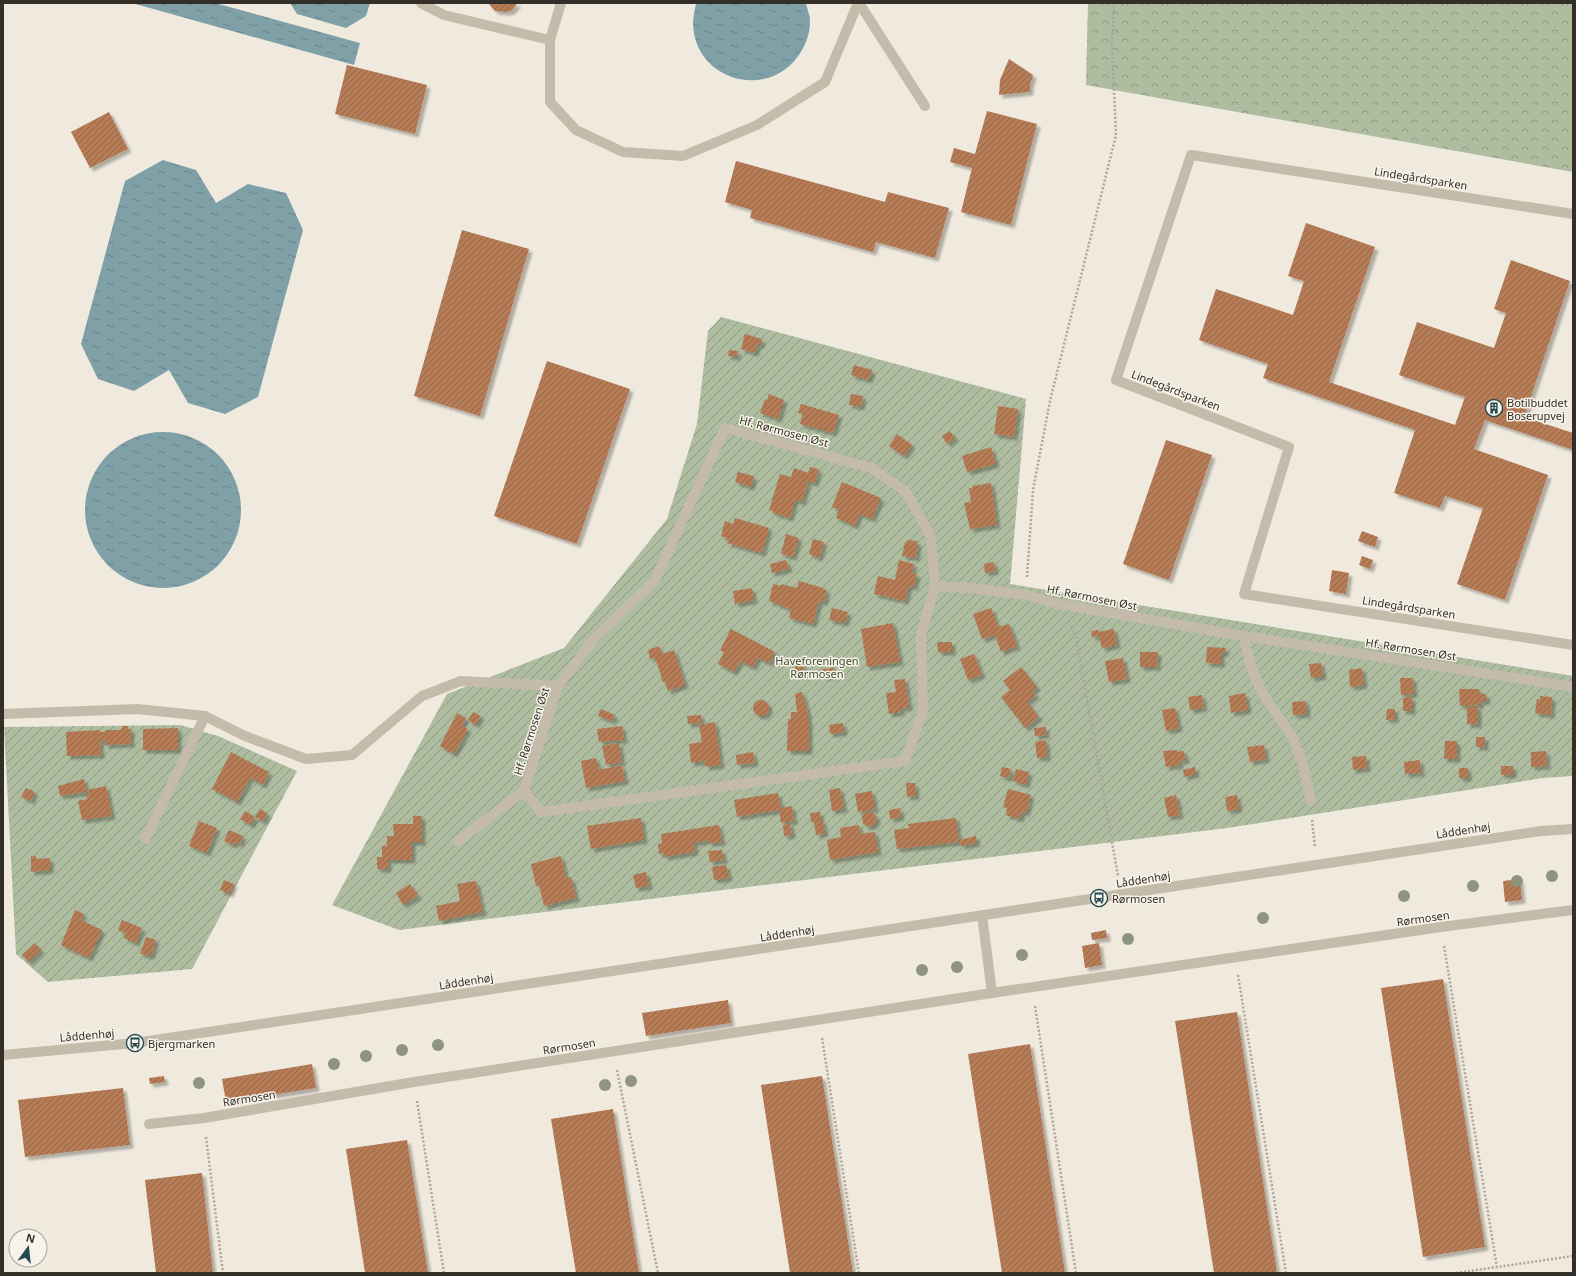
<svg xmlns="http://www.w3.org/2000/svg" width="1576" height="1276" font-family="'Noto Sans',sans-serif">
<style>
.forest{fill:url(#forest-crowns)}
.garden{fill:url(#garden-furrows)}
.water{fill:url(#water-ripples)}
.building{fill:url(#building-hatch);filter:url(#shadow)}
.lines{fill:none;stroke-linecap:round;stroke-linejoin:round}
.path{stroke:#b1a695;stroke-width:2.5;stroke-dasharray:2 2;stroke-linecap:butt}
.minor{stroke:#c5bbab;stroke-width:10}
.tree{fill:#8e947e}
.labels{text-anchor:middle;dominant-baseline:central;stroke-width:3;stroke-linejoin:round;paint-order:stroke}
.street-label{font-size:11px;fill:#342e29;stroke:#f7f3e9}
.poi-label{font-size:11px;fill:#342e29;stroke:#f7f3e9;text-anchor:start}
.park-label{font-size:11px;fill:#3f4f30;stroke:#f7f3e9}
</style>
<defs>
<pattern id="forest-crowns" width="20" height="18" patternUnits="userSpaceOnUse"><rect width="20" height="18" fill="#aebca0"/><path d="M2 6a3 3 0 1 1 6 0M12 15a3 3 0 1 1 6 0" fill="none" stroke="#8e9982"/></pattern>
<pattern id="garden-furrows" width="10" height="10" patternUnits="userSpaceOnUse"><rect width="10" height="10" fill="#aebca0"/><path d="M-1 1l2-2M0 10L10 0M9 11l2-2" fill="none" stroke="#8e9982"/></pattern>
<pattern id="water-ripples" width="26" height="14" patternUnits="userSpaceOnUse"><rect width="26" height="14" fill="#80a0a8"/><path d="M2 4q2-2 4 0t4 0M15 11q2-2 4 0t4 0" fill="none" stroke="#6a8389"/></pattern>
<pattern id="building-hatch" width="6" height="6" patternUnits="userSpaceOnUse"><rect width="6" height="6" fill="#b67b55"/><path d="M-1 1l2-2M0 6l6-6M5 7l2-2" fill="none" stroke="#956546"/></pattern>
<filter id="shadow"><feDropShadow dx="3.5" dy="3.5" stdDeviation="1" flood-color="#0004"/></filter>
</defs>
<rect width="100%" height="100%" fill="#efe9de"/>
<path class="forest" d="M1088 3H1573V172L1086 85Z"/>
<g class="garden">
<path d="M721 317 1026 399 1010 584 1573 676V776L1543 778 1227 828 399 930 332 905 447 694 564 648 667 519 697 424 708 331Z"/>
<path d="M180 725 218 736 297 771 192 969 48 982 16 954 4 727Z"/>
</g>
<g class="water">
<path d="M132 3H215L360 43 354 65Z"/>
<path d="M290 3H370L366 16 346 28 297 14Z"/>
<path d="M696 3H806C807 9 810 15 810 21 810 31 807 42 802 50 773 102 695 83 693 24 693 18 695 9 696 3Z"/>
<path d="M163 160 196 170 216 203 248 184 286 193 303 230 258 397 225 414 188 403 169 370 134 391 98 379 81 344 125 181Z"/>
<circle cx="163" cy="510" r="78"/>
</g>
<g class="building">
<path d="M488 3H518L511 11 506 12 495 11Z"/>
<path d="M1009 59 1033 75 1030 85V92L999 95 1000 80Z"/>
<path d="M347 65 427 85 415 134 335 114Z"/>
<path d="M987 111 1037 124 1011 225 961 212 972 168 950 162 954 148 975 154Z"/>
<path d="M109 112 128 149 90 168 71 132Z"/>
<path d="M736 161 885 202 888 192 949 208 935 258 876 242 873 252 750 218 752 210 725 202Z"/>
<path d="M1306 223 1375 247 1329 382 1455 425 1465 397 1399 375 1417 322 1494 348 1506 313 1494 309 1511 260 1570 281 1524 417 1573 433V450L1485 420 1474 449 1548 475 1505 600 1457 584 1483 508 1445 496 1440 508 1394 493 1415 430 1263 378 1268 364 1199 340 1216 289 1293 315 1304 281 1288 276Z"/>
<path d="M462 230 529 249 480 416 414 396Z"/>
<path d="M745 334 762 339 761 345H757L755 353 741 349Z"/>
<path d="M729 350 738 351 737 357 728 356Z"/>
<path d="M547 361 630 389 577 544 494 516Z"/>
<path d="M854 365 872 370 869 380 851 375Z"/>
<path d="M769 394 784 400 778 419 760 413 765 399 767 400Z"/>
<path d="M851 394 863 396 861 407 849 405Z"/>
<path d="M801 404 839 415 833 433 800 424 803 414 798 413Z"/>
<path d="M998 406 1018 409 1014 437 994 434Z"/>
<path d="M950 431 955 438 947 444 942 436Z"/>
<path d="M897 434 912 445 904 456 889 446Z"/>
<path d="M1166 440 1212 455 1169 580 1123 564Z"/>
<path d="M991 447 996 464 967 472 962 456Z"/>
<path d="M810 467 819 469 815 483 808 481 802 502 795 500 790 518 773 513V511L769 510 780 474 791 477 794 468 808 473Z"/>
<path d="M738 472 754 476 751 487 735 482Z"/>
<path d="M842 482 881 498 872 519 859 514 855 526 836 518 839 510 832 507Z"/>
<path d="M991 483 997 525 970 529 964 503 971 502 969 488H972V486Z"/>
<path d="M735 518 769 528 762 553 727 543 729 539 721 536 725 521 733 524Z"/>
<path d="M1362 531 1378 537 1375 547 1358 541Z"/>
<path d="M786 534 799 538 793 557 781 554Z"/>
<path d="M813 539 824 542 819 558 809 554Z"/>
<path d="M907 540 917 541V544H918L916 558 902 556 905 542H907Z"/>
<path d="M1362 556 1373 560 1370 569 1359 565Z"/>
<path d="M786 560 789 569 772 573 770 564Z"/>
<path d="M899 560 914 564 912 573 917 574 914 587 909 586 905 601 874 594 878 576 895 580Z"/>
<path d="M994 562 995 571 985 573 984 564Z"/>
<path d="M1332 570 1349 573 1346 594 1329 591Z"/>
<path d="M799 581 823 588V589L827 590 824 602 819 601 813 624 789 618 791 609 776 604V603L769 601 773 584 781 586V584L797 588Z"/>
<path d="M752 588 754 600 735 604 733 591Z"/>
<path d="M832 608 848 612 845 623 829 620Z"/>
<path d="M991 608 998 627 1009 624 1017 646 1001 652 995 635 982 639 973 614Z"/>
<path d="M893 623 900 662 867 667 861 629Z"/>
<path d="M731 629 775 652 769 663 758 658 753 667 740 661 734 672 718 664 724 652 720 650Z"/>
<path d="M1114 629 1117 645 1102 648 1099 636 1092 637 1091 631 1098 630V632Z"/>
<path d="M937 642H952V652H938Z"/>
<path d="M659 646 662 654 674 650 685 685 668 691 665 682H663L655 657 650 659 648 650Z"/>
<path d="M1207 647 1226 648 1225 653H1221V664L1206 663Z"/>
<path d="M1140 652H1158L1157 667H1140Z"/>
<path d="M974 654 982 675 968 680 960 659Z"/>
<path d="M1123 658 1127 679 1109 682 1105 661Z"/>
<path d="M798 663 805 666 800 676 793 672Z"/>
<path d="M1321 663 1323 676 1311 678 1309 664Z"/>
<path d="M1021 667 1037 687 1032 691 1036 695 1027 702 1039 717 1025 728 1001 697 1010 690 1003 681Z"/>
<path d="M835 668 836 675 823 677 822 669Z"/>
<path d="M1362 668 1364 685 1350 687 1349 670Z"/>
<path d="M1400 678H1413L1414 694 1401 695Z"/>
<path d="M905 679 909 707 901 708V712L889 714 886 693 896 692 894 680Z"/>
<path d="M1459 689H1479L1480 694H1486L1487 701H1480V705L1460 706Z"/>
<path d="M802 692 808 713V719H809V751H787L788 719H791V712H797L795 694Z"/>
<path d="M1245 693 1248 710 1231 713 1229 696Z"/>
<path d="M1202 695 1204 708 1190 710 1188 697Z"/>
<path d="M1540 696 1552 697 1551 715 1535 713 1537 699 1540 700Z"/>
<path d="M1412 697V711H1403V698Z"/>
<circle cx="761" cy="708" r="8"/>
<path d="M1306 701 1307 714 1293 715 1292 702Z"/>
<path d="M1467 707H1478V725L1467 724Z"/>
<path d="M1175 708 1179 728 1166 731 1162 710Z"/>
<path d="M601 709 615 715 612 721 598 716Z"/>
<path d="M1387 709H1395V719L1386 720Z"/>
<path d="M473 712 481 716 476 725 468 720Z"/>
<path d="M457 713 466 718 462 726 468 729 454 754 440 746Z"/>
<path d="M701 715 702 723 688 724 687 716Z"/>
<path d="M715 722 721 765 706 767 705 761 691 763 689 744 702 742 699 725Z"/>
<path d="M843 723 844 732 830 734 829 725Z"/>
<path d="M122 726H128V729H131V744L105 745V741H100L101 755 67 756 66 732 100 730V732H105V730H122Z"/>
<path d="M622 726 624 740 599 742 597 729Z"/>
<path d="M1046 727V735L1035 736 1034 728Z"/>
<path d="M178 728V750H143V729Z"/>
<rect x="1476" y="737" width="9" height="10"/>
<path d="M1046 740 1047 757 1037 758 1035 742Z"/>
<path d="M1445 741H1457V759H1444Z"/>
<path d="M619 743 622 762 606 765 602 746Z"/>
<path d="M1264 745 1266 759 1250 762 1247 747Z"/>
<path d="M1177 750V752L1184 751 1186 760 1179 761 1180 765 1166 767 1163 751Z"/>
<path d="M1546 751 1547 766 1531 767V752Z"/>
<path d="M231 752 269 772 263 785 250 778 237 802 212 789Z"/>
<path d="M753 752 755 763 737 765 736 755Z"/>
<path d="M1366 756 1367 768 1353 770 1352 757Z"/>
<path d="M596 758 599 770 622 765 625 781 586 788 581 761Z"/>
<path d="M1420 760 1421 773 1405 774 1404 762Z"/>
<rect x="1501" y="766" width="12" height="9"/>
<path d="M1002 767 1011 769 1009 778 1000 776Z"/>
<path d="M1195 767 1196 774 1184 777 1183 770Z"/>
<rect x="1459" y="768" width="9" height="10"/>
<path d="M1016 769 1029 772 1026 785 1013 781Z"/>
<path d="M84 779 87 792 60 796 58 786Z"/>
<path d="M906 783H915L916 796 907 797Z"/>
<path d="M106 786 112 816 82 820 78 801 87 799 86 795 89 794 88 790Z"/>
<path d="M26 788 35 792 31 801 21 797Z"/>
<path d="M840 788 844 809 832 811 829 790Z"/>
<path d="M1008 789 1031 795 1026 813 1022 812 1020 819 1006 815 1007 808 1003 807Z"/>
<path d="M872 791 875 809 858 812 855 794Z"/>
<path d="M778 793 781 808 792 806 794 821 781 823 779 810 737 817 734 800Z"/>
<path d="M1176 795 1180 815 1168 817 1164 798Z"/>
<path d="M1237 795 1239 809 1227 811 1225 797Z"/>
<path d="M900 808 901 817 890 819 889 810Z"/>
<path d="M260 809 267 813 263 821 255 817Z"/>
<path d="M245 811 255 817 251 825 240 819Z"/>
<path d="M868 811 875 814 877 821 871 827 863 824 862 816Z"/>
<path d="M820 812 821 821H823L825 833 816 835 814 822H811L810 813Z"/>
<path d="M413 816H422V842H412V860H388V869H377V857H382V846H387V836H394L393 824H413Z"/>
<path d="M641 818 644 840 591 849 587 826Z"/>
<path d="M956 818 959 842 897 849 894 830 909 828 908 824Z"/>
<path d="M199 821 217 828 207 853 189 846Z"/>
<path d="M790 824 792 835 784 836 783 825Z"/>
<path d="M719 825 722 842 709 843V840L694 843 695 852 664 857V853L659 854 658 844 662 843 661 834Z"/>
<path d="M859 825 861 834 875 832 878 852 830 860 827 840 841 837 840 828Z"/>
<path d="M229 830 243 836 240 844 236 842 234 845 224 841Z"/>
<path d="M976 836 977 843 961 846 960 840Z"/>
<path d="M722 850 724 860 710 862 708 851Z"/>
<path d="M31 856H36V859L50 858V870L31 872Z"/>
<path d="M561 856 566 878 571 877 576 898 544 906 539 885 536 886 531 864Z"/>
<path d="M726 865 729 878 714 880 712 867Z"/>
<path d="M646 872 649 886 636 888 633 875Z"/>
<path d="M1520 879 1522 900 1505 902 1503 881Z"/>
<path d="M224 880 234 884 230 894 220 890Z"/>
<path d="M476 881 483 912 439 921 436 906 460 901 457 884Z"/>
<path d="M410 884 418 896 403 905 396 893Z"/>
<path d="M75 910 84 914 81 920 102 930 89 958 61 945Z"/>
<path d="M122 920 142 928 136 943 124 938 126 933 118 930Z"/>
<path d="M1106 930 1107 938 1092 940 1091 933Z"/>
<path d="M146 937 156 940 151 956 140 954Z"/>
<path d="M35 943 41 950 29 962 22 955Z"/>
<path d="M1099 943 1102 965 1085 968 1082 946Z"/>
<path d="M1443 979 1485 1247 1423 1257 1381 988Z"/>
<path d="M728 1000 731 1023 646 1036 642 1013Z"/>
<path d="M1237 1012 1277 1273H1214L1175 1021Z"/>
<path d="M1030 1044 1065 1273H1002L968 1054Z"/>
<path d="M312 1064 316 1088 226 1102 222 1079Z"/>
<path d="M164 1076 165 1082 150 1084 149 1078Z"/>
<path d="M822 1076 853 1273H790L761 1085Z"/>
<path d="M123 1088 130 1145 25 1157 18 1100Z"/>
<path d="M613 1109 639 1273H576L551 1119Z"/>
<path d="M407 1140 428 1273H365L346 1149Z"/>
<path d="M202 1173 213 1273H156L145 1180Z"/>
</g>
<g class="lines">
<g class="path">
<path d="M1027 577 1033 490 1050 401 1116 135 1112 45 1114 3"/>
<path d="M1071 626 1076 637 1118 876"/>
<path d="M1312 820 1315 847"/>
<path d="M1444 946 1497 1267"/>
<path d="M1238 975 1286 1273"/>
<path d="M1035 1006 1076 1273"/>
<path d="M822 1038 859 1273"/>
<path d="M617 1070 658 1273"/>
<path d="M417 1101 444 1273"/>
<path d="M206 1137 223 1273"/>
<path d="M1456 1273 1573 1256"/>
</g>
<g class="minor">
<path d="M421 3 444 15 550 40"/>
<path d="M561 3 550 40V102L576 130 623 152 683 156 757 125 825 82 858 3"/>
<path d="M859 3 925 106"/>
<path d="M1573 214 1191 155 1116 380 1289 447 1244 594 1573 645"/>
<path d="M725 428 872 468 906 492 931 537 935 586 921 635 923 710 905 761 541 812 524 791 558 686 593 640 655 580Z"/>
<path d="M935 586 971 588 1026 595 1059 604 1244 636 1573 687"/>
<path d="M1244 636 1250 664 1262 693 1292 736 1303 764 1311 801"/>
<path d="M3 714 137 709 205 716 245 736 306 759 352 755 422 696 461 681 558 686"/>
<path d="M145 839 205 716"/>
<path d="M458 841 524 791"/>
<path d="M982 915 992 993"/>
<path d="M3 1055 135 1043 1541 831 1573 829"/>
<path d="M149 1124 204 1118 414 1082 992 993 1441 927 1573 910"/>
</g>
</g>
<g class="tree">
<circle cx="1552" cy="876" r="6"/>
<circle cx="1517" cy="881" r="6"/>
<circle cx="1473" cy="886" r="6"/>
<circle cx="1404" cy="896" r="6"/>
<circle cx="1263" cy="918" r="6"/>
<circle cx="1128" cy="939" r="6"/>
<circle cx="1022" cy="955" r="6"/>
<circle cx="957" cy="967" r="6"/>
<circle cx="922" cy="970" r="6"/>
<circle cx="438" cy="1045" r="6"/>
<circle cx="402" cy="1050" r="6"/>
<circle cx="366" cy="1056" r="6"/>
<circle cx="334" cy="1064" r="6"/>
<circle cx="631" cy="1081" r="6"/>
<circle cx="199" cy="1083" r="6"/>
<circle cx="605" cy="1085" r="6"/>
</g>
<defs>
<g id="building-ring" transform="scale(0.9)"><circle r="9.5" fill="#f7f3e9" stroke="#244750" stroke-width="1.5"/><path d="M-4-6H4V6H1V3H-1V6H-4ZM-2.5-4.3h1.7v1.8h-1.7ZM.8-4.3h1.7v1.8H.8ZM-2.5-1h1.7V.8h-1.7ZM.8-1h1.7V.8H.8Z" fill="#244750"/></g>
<g id="bus-ring" transform="scale(0.9)"><circle r="9.5" fill="#f7f3e9" stroke="#244750" stroke-width="1.5"/><path d="M-5-6H5V4H4V6H2V4H-2V6H-4V4H-5ZM-3.5-4V0h7V-4ZM-3.5 1.2v1.5H-2V1.2ZM2 1.2v1.5H3.5V1.2Z" fill="#244750"/></g>
</defs>
<g fill-rule="evenodd">
<use href="#building-ring" x="1494" y="408"/>
<use href="#bus-ring" x="1099" y="898"/>
<use href="#bus-ring" x="135" y="1043"/>
</g>
<g class="labels">
<g class="street-label">
<text transform="translate(1421 178) rotate(9)">Lindegårdsparken</text>
<text transform="translate(1176 390) rotate(21)">Lindegårdsparken</text>
<text transform="translate(784 431) rotate(15)">Hf. Rørmosen Øst</text>
<text transform="translate(1092 597) rotate(11)">Hf. Rørmosen Øst</text>
<text transform="translate(1409 607) rotate(9)">Lindegårdsparken</text>
<text transform="translate(1411 649) rotate(9)">Hf. Rørmosen Øst</text>
<text transform="translate(531 731) rotate(-72)">Hf. Rørmosen Øst</text>
<text transform="translate(1463 830) rotate(-9)">Låddenhøj</text>
<text transform="translate(1143 879) rotate(-9)">Låddenhøj</text>
<text transform="translate(1423 918) rotate(-8)">Rørmosen</text>
<text transform="translate(787 933) rotate(-9)">Låddenhøj</text>
<text transform="translate(466 981) rotate(-9)">Låddenhøj</text>
<text transform="translate(87 1035) rotate(-5)">Låddenhøj</text>
<text transform="translate(569 1046) rotate(-9)">Rørmosen</text>
<text transform="translate(249 1098) rotate(-9)">Rørmosen</text>
</g>
<g class="poi-label">
<text x="1507" y="402">Botilbuddet<tspan x="1507" dy="13">Boserupvej</tspan></text>
<text x="1112" y="898">Rørmosen</text>
<text x="148" y="1043">Bjergmarken</text>
</g>
<g class="park-label">
<text x="817" y="660">Haveforeningen<tspan x="817" dy="13">Rørmosen</tspan></text>
</g>
</g>
<rect width="1576" height="1276" fill="none" stroke="#342e29" stroke-width="8"/>
<g transform="translate(28 1248) rotate(15)"><circle r="19" fill="#f7f3e9" stroke="#a9a49c"/>
<path d="M0-3L7 15L0 10L-7 15Z" fill="#244750"/>
<text y="-6" font-size="11" font-weight="bold" text-anchor="middle" fill="#342e29">N</text>
</g>
</svg>
